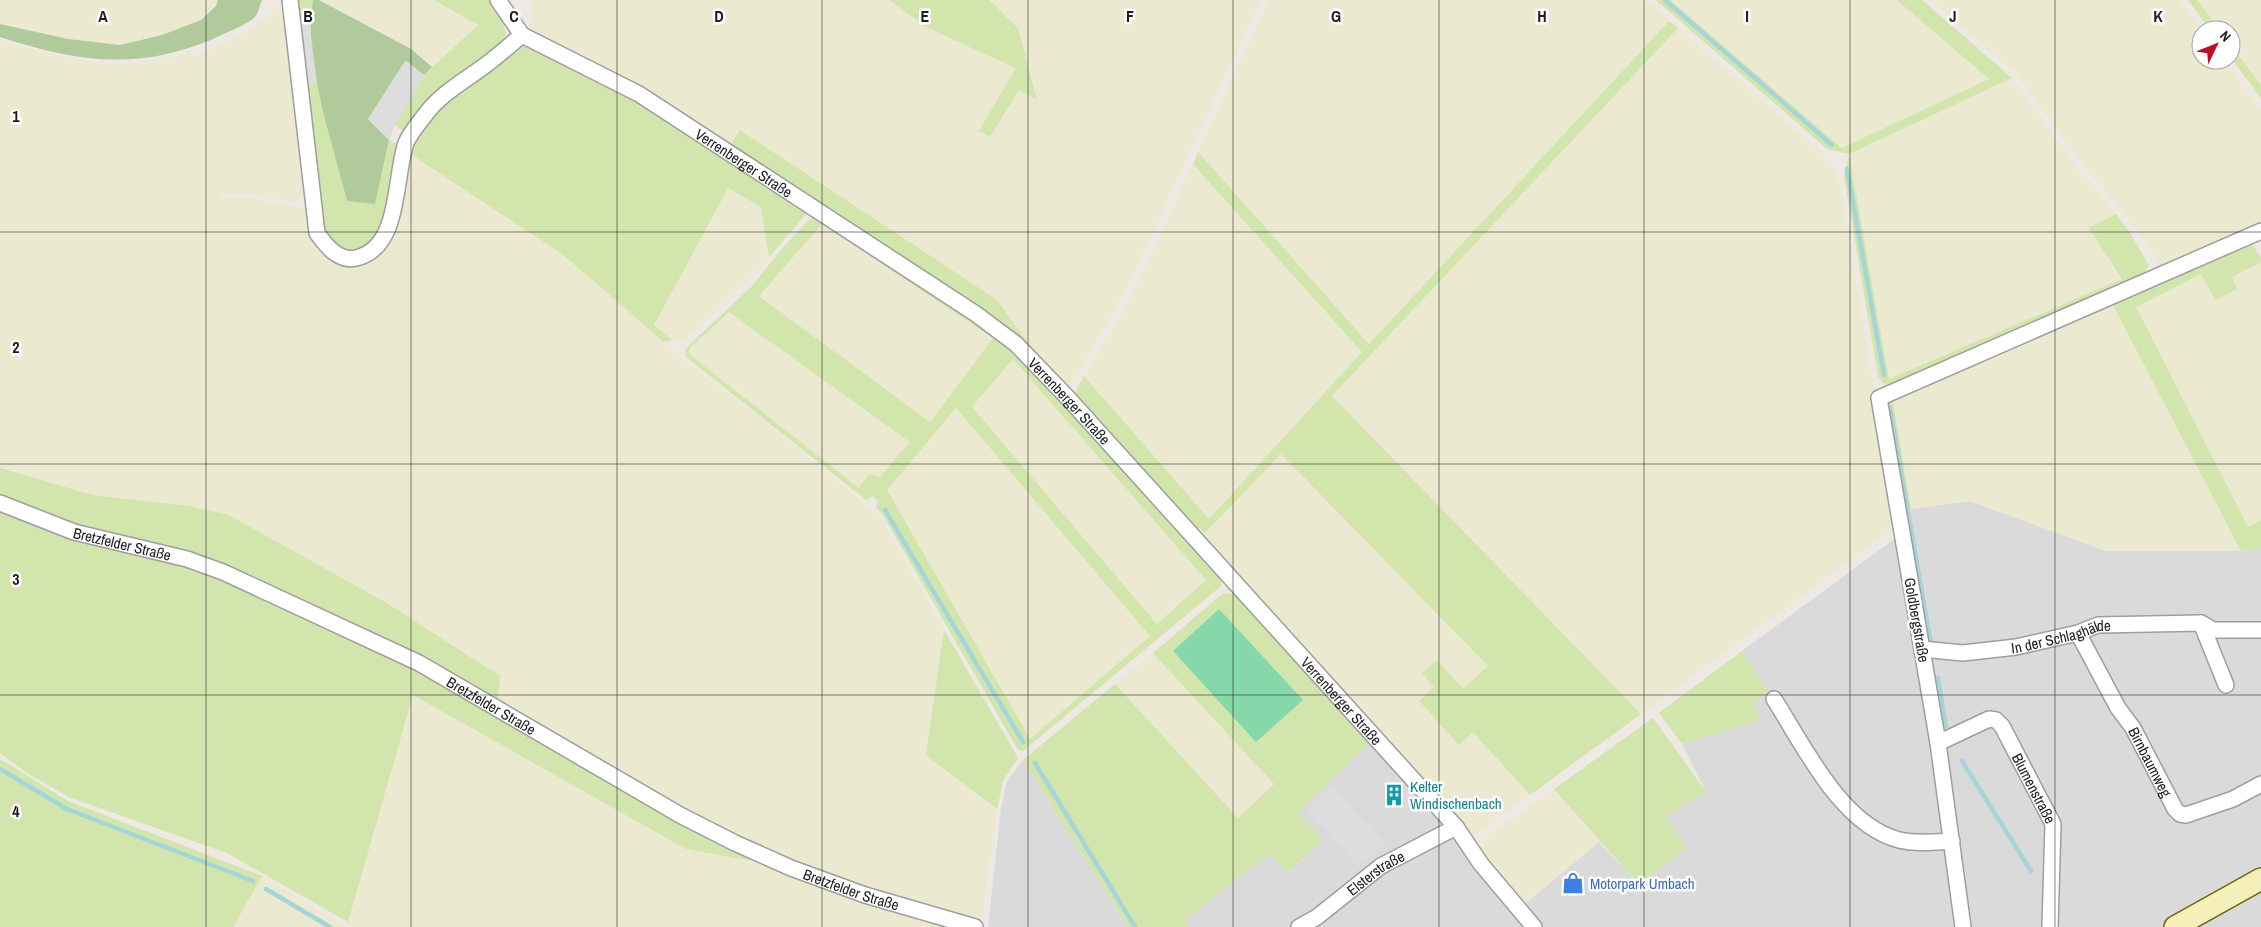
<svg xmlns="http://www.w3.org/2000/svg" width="2261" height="927" font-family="'Archivo Narrow',sans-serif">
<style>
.residential{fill:#dbdada}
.farmland{fill:#ebe9d0}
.grass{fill:#d1e5ac;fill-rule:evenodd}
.forest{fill:#b0ca9b}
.pitch{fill:#86d8ab}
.parking{fill:#ddd}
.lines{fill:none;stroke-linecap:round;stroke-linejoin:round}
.stream{stroke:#a6d5d9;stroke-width:4.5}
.street-casing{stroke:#9e9e9e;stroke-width:18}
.secondary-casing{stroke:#6c680c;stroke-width:24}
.street{stroke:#fff;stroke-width:15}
.secondary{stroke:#f5efba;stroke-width:21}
.grid{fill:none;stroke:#1d1d1d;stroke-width:1;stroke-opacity:0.55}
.labels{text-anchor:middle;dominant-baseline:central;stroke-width:5;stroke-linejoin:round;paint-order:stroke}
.street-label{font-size:15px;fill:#1d1d1d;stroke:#fff}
.culture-label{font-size:15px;fill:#0d838f;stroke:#fff;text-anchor:start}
.shop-label{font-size:15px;fill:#366cbe;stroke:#fff;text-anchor:start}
.grid-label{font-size:16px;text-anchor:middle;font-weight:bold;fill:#1d1d1d;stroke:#fff;stroke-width:5;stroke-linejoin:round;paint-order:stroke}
</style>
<rect width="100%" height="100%" fill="#eee9e3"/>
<g class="residential">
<path d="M1970 501 2106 551H2241L2261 548V927H1188L1185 919 1270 853 1289 873 1323 839 1298 812 1372 741 1516 911 1599 842 1639 885 1665 816 1706 792 1682 744 1760 720 1753 703 1768 692 1742 651 1897 537 1902 510Z"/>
<path d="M1023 760 1128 927H988L1001 808 1007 781Z"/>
</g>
<g class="farmland">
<path d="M0 0H218L216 6 201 20 162 35 120 45 68 39 0 24Z"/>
<path d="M319 0H434L479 25 432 67 411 49Z"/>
<path d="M534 0H889L928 28 1017 68 980 130 990 137 1019 90 1036 100 1018 28 989 0H1260L1125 292 1073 381 1068 385 1029 344 997 300 740 130 730 146 642 90 532 31 529 26Z"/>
<path d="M1269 0H1646L1669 21 1369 344 1198 152Z"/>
<path d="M1670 0H1897L1989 79 1842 148Z"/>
<path d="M1931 0H2178L2202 30 2201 60H2224L2261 112V224L2162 268 2141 234 2078 158 2017 74Z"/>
<path d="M2197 0H2261V85L2231 45V30H2220Z"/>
<path d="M279 5 286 10 309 189 303 198 293 202 243 193 221 192 222 198H247L314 210 367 255 409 153 562 254 696 370 758 416 880 516 944 630 926 755 997 809 980 927 943 918 941 927H233L262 876 347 927 412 694 686 849 497 707 500 676 385 602 227 514 188 506 92 495 0 468V41L62 57 102 64 140 63 194 52 195 57 234 39 259 23Z"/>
<path d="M1678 28 1820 151 1831 165 1839 181 1896 520 1893 529 1882 537 1641 714 1332 396Z"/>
<path d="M2012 78 2078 169 2116 214 2089 228 2122 279 1889 380 1849 154Z"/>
<path d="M1193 164 1362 353 1209 519 1084 376 1132 296Z"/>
<path d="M728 188 761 207 769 257 694 332 684 340H672L653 325Z"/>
<path d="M822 224 994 338 930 422 759 296Z"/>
<path d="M2261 262V520L2248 527 2136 307 2201 273 2215 300 2232 277Z"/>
<path d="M2111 301 2241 551H2106L1970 501 1911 509 1892 396Z"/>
<path d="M729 311 910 442 880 477 859 488 689 354 690 348Z"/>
<path d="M1013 358 1206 581 1157 624 972 407Z"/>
<path d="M956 408 1150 636 1030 740 886 490Z"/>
<path d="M1281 453 1488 666 1463 689 1436 660 1434 687 1458 744 1473 732 1530 795 1472 837 1202 541 1205 533Z"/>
<path d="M1153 653 1274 784 1238 818 1115 684Z"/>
<path d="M1554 789 1599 842 1525 904 1482 850 1484 839Z"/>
</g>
<g class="grass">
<path d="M295 0H313L309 20 297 22Z"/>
<path d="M434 0H494L506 33 502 42 450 83 406 134 395 125 424 75 478 25Z"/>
<path d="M889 0H989L1018 28 1037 100 1019 90 990 137 979 131 1016 68 928 28Z"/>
<path d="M1656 0H1670L1842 148 1989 79 1897 0H1922L2012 78 1849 154 1889 379 2122 279 2089 228 2116 214 2132 236 2149 266 2139 280 1892 385 1883 383 1878 376 1844 176 1849 154 1827 149Z"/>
<path d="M2188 0H2197L2220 30H2210Z"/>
<path d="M1669 21 1678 28 1332 396 1641 714 1530 795 1473 732 1459 745 1419 701 1434 687 1422 673 1437 660 1463 689 1488 666 1281 454 1205 533 1199 528H1191L1077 400 1076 391 1084 376 1209 519 1362 352 1193 164 1198 152 1369 344Z"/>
<path d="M522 44 636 98 809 211 769 257 761 207 728 188 654 325 672 340 664 342 562 254 409 153 432 112Z"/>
<path d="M2231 45 2261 85V98L2231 58Z"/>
<path d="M317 83 347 201 375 203 389 140 400 146 391 175 386 216 379 234 369 246 348 254 338 250 323 228 305 84Z"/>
<path d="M740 130 997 300 1029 344 1068 385H1063L730 146Z"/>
<path d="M818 216 976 318 1015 350 1222 580 1220 587 1023 751 1018 750 883 515 876 508 878 501 873 496 866 500 686 357 685 349 750 288 786 244 812 217ZM822 224 993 338 930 422 759 296ZM729 312 910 442 880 477 869 474 859 488 689 354 690 348ZM1013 359 1206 580 1157 624 972 407ZM956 408 1150 636 1030 739 887 490Z"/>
<path d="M2250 240 2261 258V262L2232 277 2237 289 2215 300 2201 274 2136 307 2248 527 2261 520V548L2241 551 2111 301Z"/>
<path d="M1892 396 1911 509 1902 510 1885 406Z"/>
<path d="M0 468 92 495 188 506 227 514 385 602 500 676 497 707 791 868 686 849 413 695 348 922 227 853 71 798 30 775 0 753Z"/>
<path d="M1223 593 1235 594 1372 741 1298 812 1323 839 1288 873 1270 854 1185 919 1188 927H1128L1023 760 1115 684 1238 818 1274 784 1153 653Z"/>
<path d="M944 630 1018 758 1003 781 997 809 926 755Z"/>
<path d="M1742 651 1768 692 1753 703 1760 720 1682 744 1659 713Z"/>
<path d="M1653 718 1706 792 1665 816 1687 848 1639 885 1554 789Z"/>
<path d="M0 759 68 801 262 876 233 927H0Z"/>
</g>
<g class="forest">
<path d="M218 0H262C260 5 258 14 254 18 246 25 223 34 213 39 137 71 77 62 0 37V24L68 39 120 45 162 35 201 20 216 6Z"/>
<path d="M313 0H319L411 49 432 67 424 75 406 61 368 119 389 140 375 204 347 201C333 143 302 58 313 0Z"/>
</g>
<path class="pitch" d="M1219 609 1303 700 1256 742 1173 651Z"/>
<g class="parking">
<path d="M309 20 317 83 305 84 297 22Z"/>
<path d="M405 61 424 75 395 125 389 140 368 119Z"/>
<path d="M1331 785 1385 843 1359 866 1306 809Z"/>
</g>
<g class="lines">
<g class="stream">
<path d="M1665 0 1832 145"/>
<path d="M1847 169 1884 375"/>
<path d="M1890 408 1931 644"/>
<path d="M885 510 1023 742"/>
<path d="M1938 678 1946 726"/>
<path d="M1962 761 2031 871"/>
<path d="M1035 763 1135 927"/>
<path d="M0 769 67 809 253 881"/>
<path d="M266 889 330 927"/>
</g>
<g class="street-casing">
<g id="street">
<path d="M290 0 317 233C326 246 339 262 356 258 401 248 394 178 406 143 410 133 419 123 425 115 441 93 466 80 487 64 499 55 510 45 522 35"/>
<path id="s1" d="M498 0 522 35 639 94 976 314 1016 344 1068 398 1456 827 1481 864 1534 927"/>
<path id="s2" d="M0 503 74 532 187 559 223 572 419 663 680 815 735 843 791 868 865 895 975 927"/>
<path d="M2201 623 2226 685"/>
<path id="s3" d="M2078 633 2118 708 2133 728 2175 809 2180 814 2186 815 2233 799 2261 784"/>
<path id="s4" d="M1922 649 1963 653 2016 647 2078 633 2098 625 2201 623 2213 630H2261"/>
<path d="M1774 699C1804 746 1841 825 1899 840 1916 844 1935 842 1952 841"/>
<path id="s5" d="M1938 743 1989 719 1996 720 2002 726 2053 824 2050 927"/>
<path id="s6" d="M1299 927 1317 917 1381 866 1456 827"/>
<path d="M1963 927 1938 743 1879 398 2261 231"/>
</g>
</g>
<g class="secondary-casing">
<path id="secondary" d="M2175 927 2261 879"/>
</g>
<use href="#street" class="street"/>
<use href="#secondary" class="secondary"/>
</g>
<path class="grid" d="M206 0V927M411 0V927M617 0V927M822 0V927M1028 0V927M1233 0V927M1439 0V927M1644 0V927M1850 0V927M2055 0V927M0 232H2261M0 464H2261M0 695H2261"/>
<defs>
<g id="building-bare" transform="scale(1.725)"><path d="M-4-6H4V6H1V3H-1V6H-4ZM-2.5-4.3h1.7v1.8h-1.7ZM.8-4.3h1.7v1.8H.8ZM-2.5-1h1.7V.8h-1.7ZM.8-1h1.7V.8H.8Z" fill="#0f9aa8" stroke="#fff" stroke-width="2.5" paint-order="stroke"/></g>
<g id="shop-bare" transform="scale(1.725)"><path d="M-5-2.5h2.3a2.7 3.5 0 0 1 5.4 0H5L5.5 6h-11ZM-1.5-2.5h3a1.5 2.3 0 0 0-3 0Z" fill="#3f7fe0" stroke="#fff" stroke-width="2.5" paint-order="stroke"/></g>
</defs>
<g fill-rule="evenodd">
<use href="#building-bare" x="1394" y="795"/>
<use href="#shop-bare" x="1573" y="883"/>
</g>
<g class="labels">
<g class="street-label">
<text stroke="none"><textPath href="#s1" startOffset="299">Verrenberger Straße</textPath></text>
<text stroke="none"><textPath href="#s1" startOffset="704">Verrenberger Straße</textPath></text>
<text stroke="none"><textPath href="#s2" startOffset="129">Bretzfelder Straße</textPath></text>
<text transform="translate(1917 620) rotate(80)">Goldbergstraße</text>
<text stroke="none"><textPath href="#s4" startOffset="141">In der Schlaghälde</textPath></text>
<text stroke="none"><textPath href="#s1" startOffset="1109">Verrenberger Straße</textPath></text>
<text stroke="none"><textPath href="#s2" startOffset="534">Bretzfelder Straße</textPath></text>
<text stroke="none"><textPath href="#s3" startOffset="148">Birnbaumweg</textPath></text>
<text stroke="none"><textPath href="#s5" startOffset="142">Blumenstraße</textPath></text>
<text stroke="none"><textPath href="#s6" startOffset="94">Elsterstraße</textPath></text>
<text stroke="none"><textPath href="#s2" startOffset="939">Bretzfelder Straße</textPath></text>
</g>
<g class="culture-label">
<text x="1410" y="786">Kelter<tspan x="1410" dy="17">Windischenbach</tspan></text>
</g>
<g class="shop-label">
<text x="1590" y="883">Motorpark Umbach</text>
</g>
</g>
<g class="grid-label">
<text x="103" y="22">A</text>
<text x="308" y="22">B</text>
<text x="514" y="22">C</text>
<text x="719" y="22">D</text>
<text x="925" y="22">E</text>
<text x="1130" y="22">F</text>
<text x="1336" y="22">G</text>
<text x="1542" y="22">H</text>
<text x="1747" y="22">I</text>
<text x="1953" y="22">J</text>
<text x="2158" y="22">K</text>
<text x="16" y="122">1</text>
<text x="16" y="353">2</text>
<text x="16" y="585">3</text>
<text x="16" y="817">4</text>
</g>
<g transform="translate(2216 45) rotate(47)"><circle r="24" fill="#ffffff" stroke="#a5a5a5"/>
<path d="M0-4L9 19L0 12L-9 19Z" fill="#bd0d29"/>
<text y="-8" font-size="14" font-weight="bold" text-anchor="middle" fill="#1d1d1d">N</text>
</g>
</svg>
